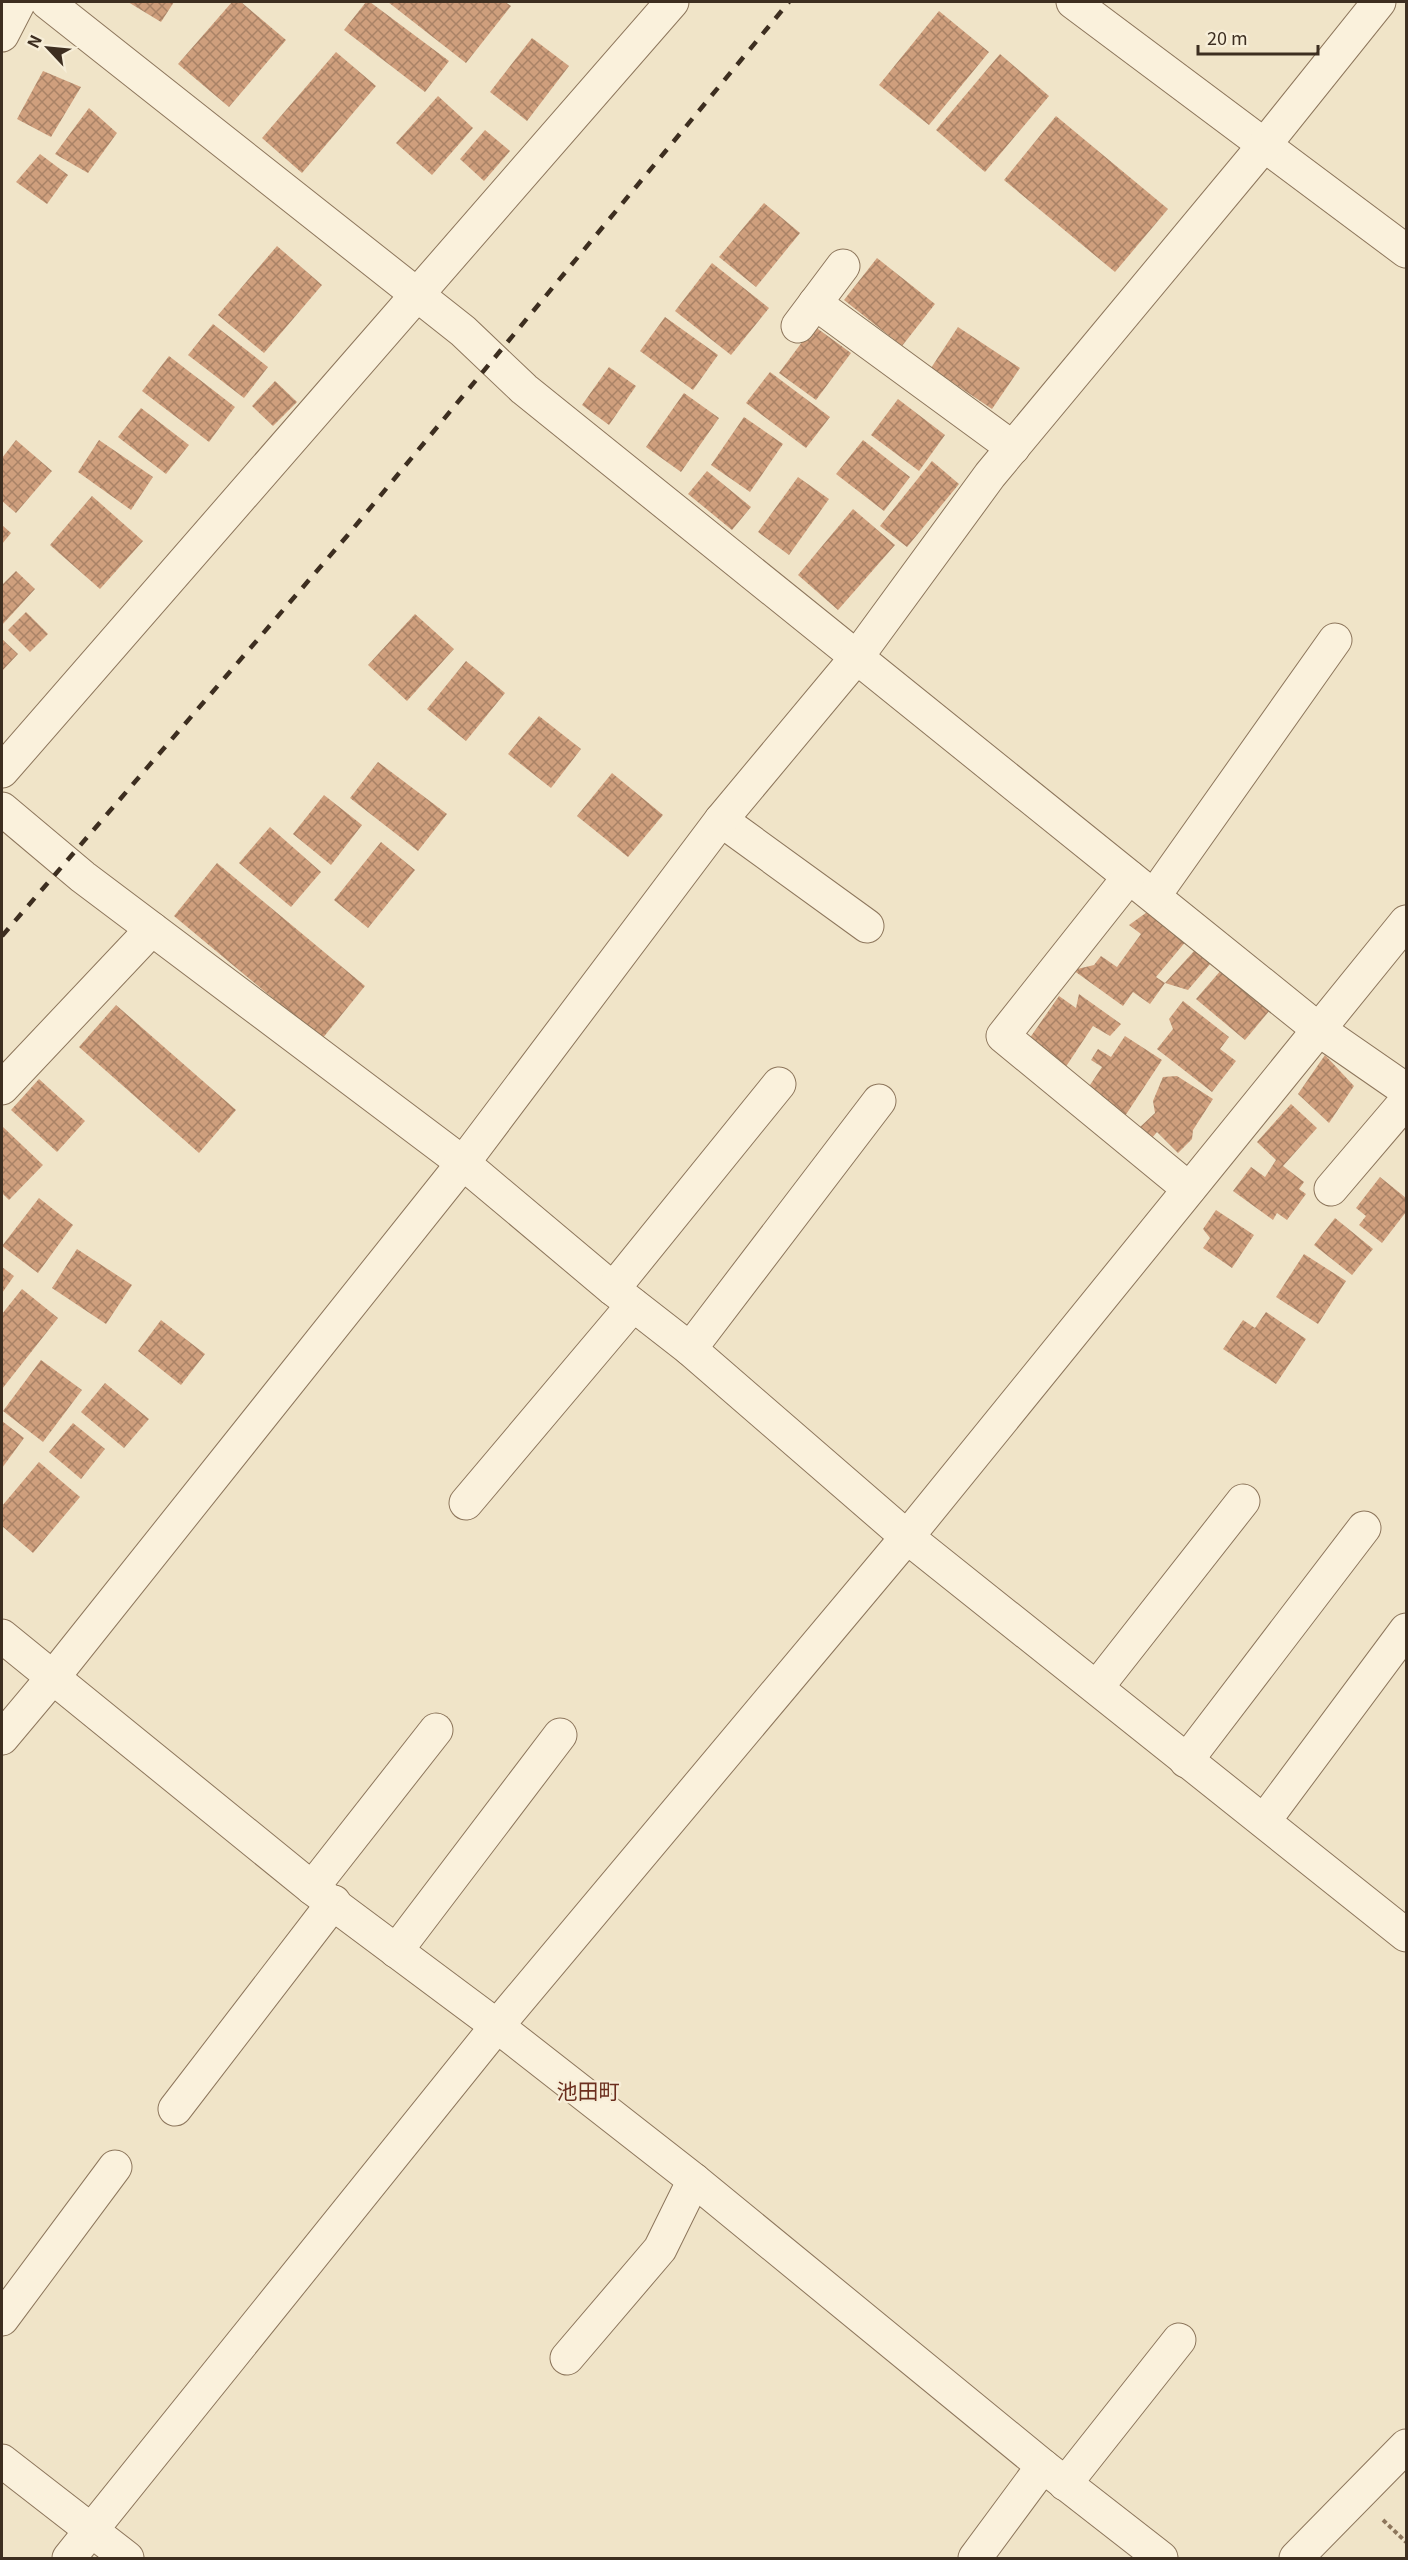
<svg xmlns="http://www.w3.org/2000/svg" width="1408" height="2560" font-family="Georgia,'Noto Sans JP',serif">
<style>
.building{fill:url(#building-cross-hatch)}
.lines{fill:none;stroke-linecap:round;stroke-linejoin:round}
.minor-casing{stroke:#8d765c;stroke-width:35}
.path{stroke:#8d765c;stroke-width:4;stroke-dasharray:4.5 3;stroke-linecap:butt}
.minor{stroke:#faf1dc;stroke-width:33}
.rail{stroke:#3d2e20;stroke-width:4.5;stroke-dasharray:10 10;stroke-linecap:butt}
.labels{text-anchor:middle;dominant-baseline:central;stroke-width:4.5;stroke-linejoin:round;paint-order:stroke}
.quarter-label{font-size:21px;fill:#6b2e1e;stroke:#f7eed8}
</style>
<defs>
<pattern id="building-cross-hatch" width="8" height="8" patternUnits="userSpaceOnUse" patternTransform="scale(1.5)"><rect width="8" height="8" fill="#cf9f7d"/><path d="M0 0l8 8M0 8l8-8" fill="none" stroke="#a98266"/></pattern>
</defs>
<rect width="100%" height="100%" fill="#f0e4c8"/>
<g class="building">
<path d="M128 2H174L161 22Z"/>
<path d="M232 2H241L286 40 229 107 178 64Z"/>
<path d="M366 2H370L449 61 425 92 344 30Z"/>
<path d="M388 2H505L511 6 466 63Z"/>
<path d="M939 11 989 52 929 125 879 85Z"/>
<path d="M532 38 569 66 527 121 490 92Z"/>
<path d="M336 52 376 86 302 173 262 138Z"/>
<path d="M1000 54 1049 96 985 172 936 130Z"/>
<path d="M43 71 81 87 51 137 17 119Z"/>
<path d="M438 96 473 128 432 175 396 143Z"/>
<path d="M89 108 117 133 88 173 55 154Z"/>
<path d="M1056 116 1168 209 1115 272 1004 180Z"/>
<path d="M485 130 510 151 484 181 460 159Z"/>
<path d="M40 154 68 175 47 204 16 182Z"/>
<path d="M764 203 800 233 756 287 719 257Z"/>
<path d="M277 246 322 285 264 353 218 315Z"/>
<path d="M877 258 935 304 902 346 844 300Z"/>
<path d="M712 263 769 308 731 355 675 311Z"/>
<path d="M665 317 718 355 693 390 640 351Z"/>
<path d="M213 324 268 367 244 398 188 355Z"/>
<path d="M814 326 851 353 816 400 779 373Z"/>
<path d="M958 327 1020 368 992 409 931 368Z"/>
<path d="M169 356 235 407 209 442 142 391Z"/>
<path d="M609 367 636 386 609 425 582 405Z"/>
<path d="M770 372 830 417 806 448 746 403Z"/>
<path d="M275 381 297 402 273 426 252 406Z"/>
<path d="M684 393 719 418 681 472 646 447Z"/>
<path d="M898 399 945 435 919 471 871 435Z"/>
<path d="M141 408 189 445 166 474 118 437Z"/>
<path d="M744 417 783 444 750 492 711 465Z"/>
<path d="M16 440 52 471 16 513 2 501V458Z"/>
<path d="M99 440 153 477 131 510 78 472Z"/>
<path d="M863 440 910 477 884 511 836 474Z"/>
<path d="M932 461 959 484 907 547 880 526Z"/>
<path d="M707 471 751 507 732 530 688 494Z"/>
<path d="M798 477 829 499 789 555 758 532Z"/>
<path d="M92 496 143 541 100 589 50 545Z"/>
<path d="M853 509 895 545 838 610 798 575Z"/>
<path d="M2 525 11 533 2 544Z"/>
<path d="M16 571 35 589 2 625V585Z"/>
<path d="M26 612 48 634 30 652 8 630Z"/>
<path d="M415 614 454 649 407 701 368 665Z"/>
<path d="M2 639 18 654 2 671Z"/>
<path d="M466 661 505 693 466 741 427 709Z"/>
<path d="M539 716 581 749 551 788 508 754Z"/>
<path d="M378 762 447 814 418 851 350 798Z"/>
<path d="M612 773 663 815 628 857 577 816Z"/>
<path d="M324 795 362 825 331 865 293 834Z"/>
<path d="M270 827 321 872 291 907 239 863Z"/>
<path d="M381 842 415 870 368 928 334 900Z"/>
<path d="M217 863 365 986 322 1039 174 916Z"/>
<path d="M1150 910 1187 940 1156 977 1165 983 1150 1004 1133 992 1123 1006 1073 970 1094 965 1101 956 1117 967 1141 934 1129 925Z"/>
<path d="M1195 950 1211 963 1188 990 1165 983Z"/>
<path d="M1222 969 1270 1010 1245 1040 1196 999Z"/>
<path d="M1079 994 1121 1024 1110 1036 1093 1026 1065 1068 1027 1042 1059 996 1076 1008Z"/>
<path d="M1183 1001 1229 1037 1220 1049 1236 1061 1212 1092 1157 1049 1173 1029 1169 1019Z"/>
<path d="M116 1005 236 1110 199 1153 79 1047Z"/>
<path d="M1125 1036 1162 1060 1125 1116 1086 1091 1102 1067 1091 1060 1098 1049 1111 1057Z"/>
<path d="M1325 1055 1354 1086 1329 1123 1298 1094Z"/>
<path d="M1177 1076 1213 1099 1193 1130 1192 1139 1178 1153 1157 1132 1152 1138 1140 1127 1155 1113 1153 1101 1163 1077Z"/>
<path d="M39 1079 85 1121 57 1152 11 1110Z"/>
<path d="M1291 1104 1317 1128 1283 1166 1304 1182 1299 1189 1306 1194 1287 1220 1277 1213 1273 1220 1233 1191 1251 1167 1265 1177 1276 1160 1257 1142Z"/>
<path d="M3 1127 43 1165 9 1200 2 1193Z"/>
<path d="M1380 1177 1406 1198V1212L1382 1243 1359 1225 1366 1216 1356 1208Z"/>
<path d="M39 1198 73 1225 38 1273 2 1246Z"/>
<path d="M1216 1210 1254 1235 1232 1268 1203 1248 1210 1238 1203 1229Z"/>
<path d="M1335 1218 1373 1249 1352 1275 1314 1245Z"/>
<path d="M77 1249 132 1285 106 1324 52 1288Z"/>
<path d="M1304 1254 1346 1281 1318 1324 1276 1297Z"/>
<path d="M2 1267 14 1276 2 1293Z"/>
<path d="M22 1289 58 1318 2 1389V1314Z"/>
<path d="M1266 1312 1306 1339 1276 1384 1223 1349 1243 1320 1255 1328Z"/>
<path d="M161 1320 205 1354 181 1385 138 1351Z"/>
<path d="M41 1360 82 1390 43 1442 3 1411Z"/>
<path d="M105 1383 149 1419 124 1448 81 1412Z"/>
<path d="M2 1421 24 1438 2 1468Z"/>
<path d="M73 1423 105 1449 81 1479 49 1452Z"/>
<path d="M39 1462 80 1497 33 1553 2 1526V1506Z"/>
</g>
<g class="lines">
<g class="minor-casing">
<g id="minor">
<path d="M47 2 463 331 524 389 1318 1029 1406 1090"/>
<path d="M1073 2 1406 251"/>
<path d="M2 35 19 2"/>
<path d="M815 303 1013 448"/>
<path d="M798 326 843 266"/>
<path d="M2 771 672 2"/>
<path d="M2 809 83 877 463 1163 613 1289 690 1349 907 1537 1406 1935"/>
<path d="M721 820 867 926"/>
<path d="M1129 877 1003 1036 1189 1189"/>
<path d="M1154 896 1335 640"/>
<path d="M2 1088 152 929"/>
<path d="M1331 1189 1406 1101"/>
<path d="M613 1289 779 1084"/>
<path d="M690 1349 879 1101"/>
<path d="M466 1503 633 1305"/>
<path d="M2 1636 312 1888 497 2026 694 2180 1043 2466 1161 2558"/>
<path d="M1097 1687 1243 1501"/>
<path d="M2 1738 54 1676 463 1163 721 820 856 658 990 475 1266 143 1379 2"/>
<path d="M1186 1761 1364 1528"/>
<path d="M1264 1821 1406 1630"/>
<path d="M312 1888 436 1730"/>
<path d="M396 1951 560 1735"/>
<path d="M175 2109 334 1902"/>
<path d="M2 2319 115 2167"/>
<path d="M567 2358 660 2249 694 2180"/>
<path d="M2 2461 127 2558"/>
<path d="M1065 2484 1179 2340"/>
<path d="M69 2558 497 2026 907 1537 1406 922"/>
<path d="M975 2558 1043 2466"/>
<path d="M1296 2558 1406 2446"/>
</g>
</g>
<path class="path" d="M1383 2520 1406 2542"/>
<use href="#minor" class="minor"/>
<path class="rail" d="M2 936 347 536 789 2"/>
</g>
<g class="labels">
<g class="quarter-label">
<text x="588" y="2090">池田町</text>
</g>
</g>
<rect width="1408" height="2560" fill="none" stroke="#3d2e20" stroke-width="6"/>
<g transform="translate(48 48) rotate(296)" stroke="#f7eed8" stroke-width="4.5" paint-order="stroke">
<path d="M0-4.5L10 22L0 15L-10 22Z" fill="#3d2e20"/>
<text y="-9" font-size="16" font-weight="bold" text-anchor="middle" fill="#3d2e20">N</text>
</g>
<path d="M1198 45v9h120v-9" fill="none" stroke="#3d2e20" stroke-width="3"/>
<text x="1207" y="45" font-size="18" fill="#3d2e20" stroke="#f7eed8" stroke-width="4.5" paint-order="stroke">20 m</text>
</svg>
